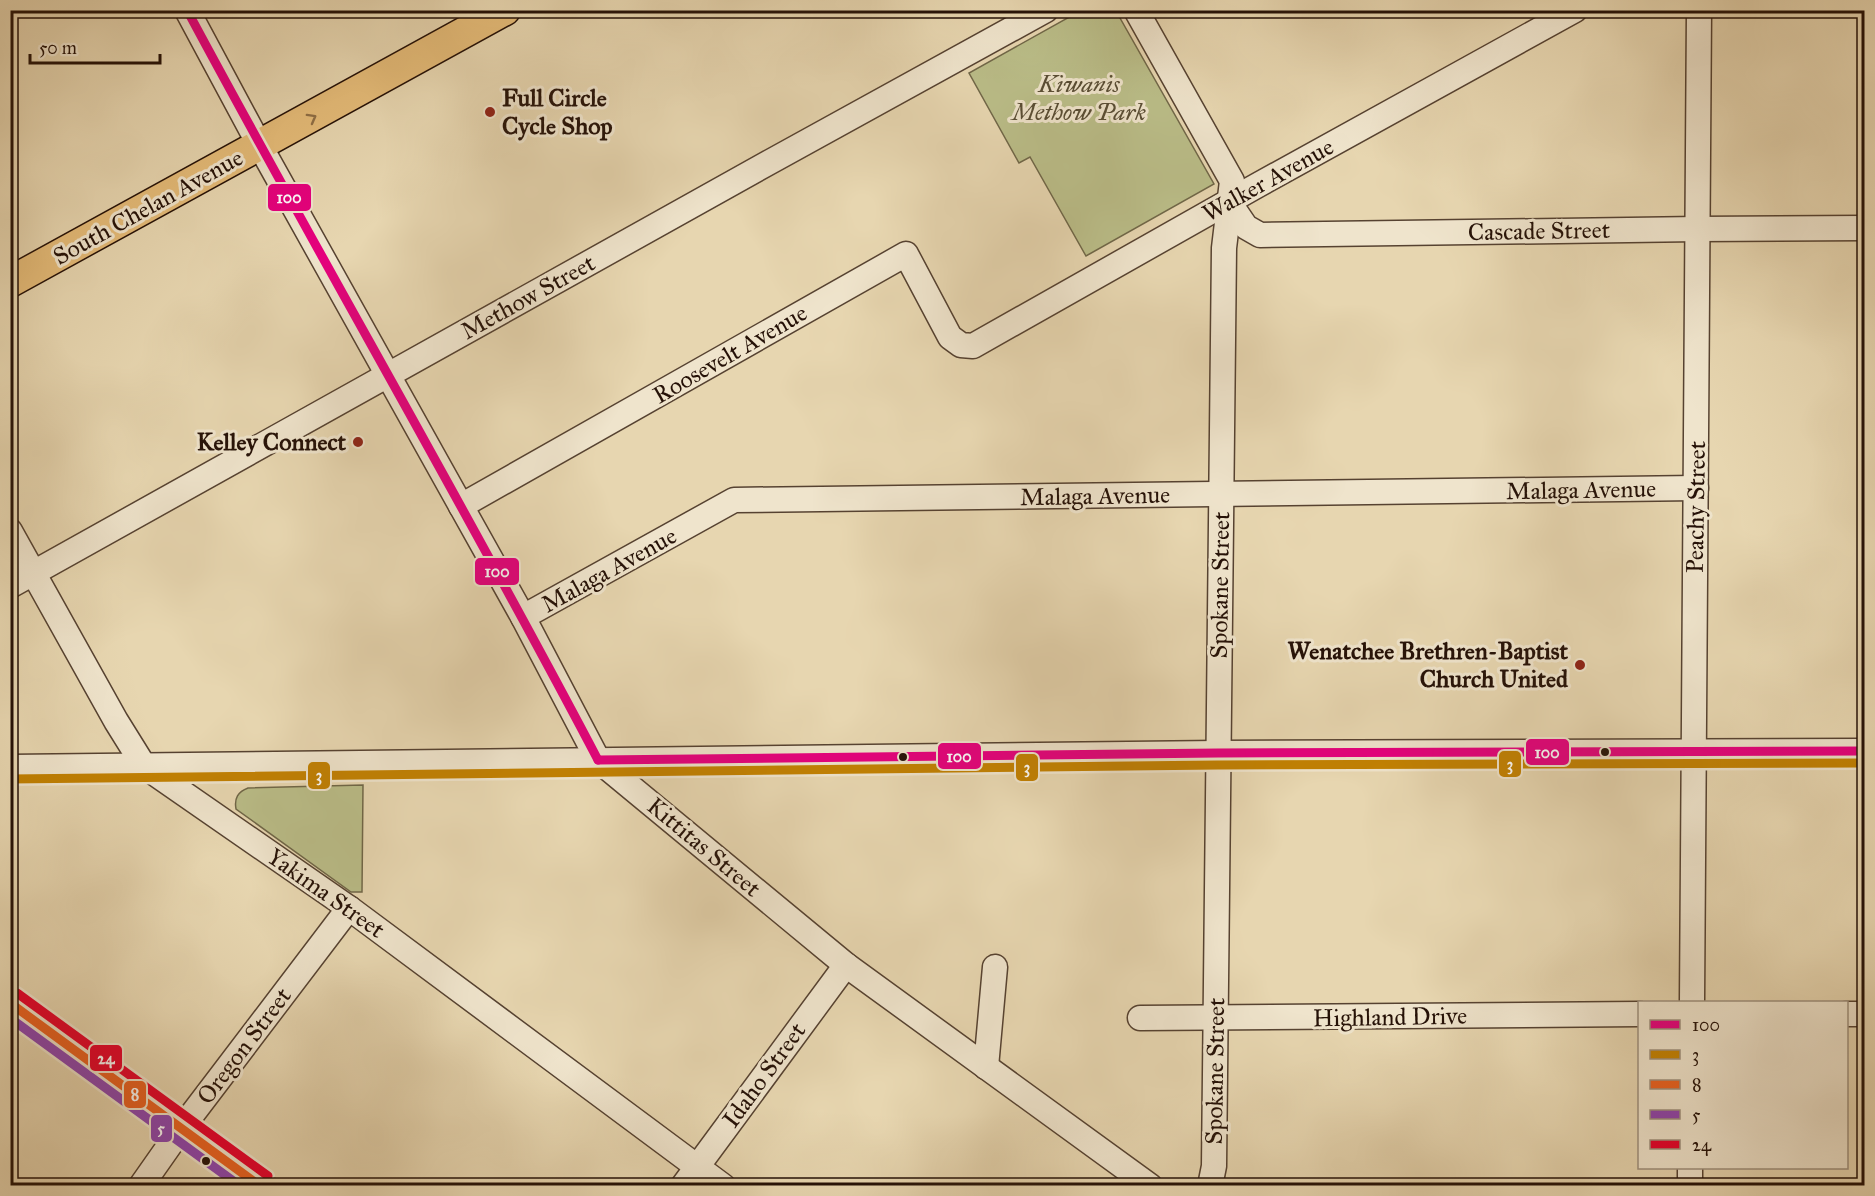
<svg xmlns="http://www.w3.org/2000/svg" width="1875" height="1196" font-family="'IM FELL Great Primer',serif">
<style>
.green{fill:#babd88;stroke:#706748;stroke-width:1.5}
.lines{fill:none;stroke-linecap:round;stroke-linejoin:round}
.minor-casing{stroke:#564231;stroke-width:27}
.major-casing{stroke:#251107;stroke-width:33}
.minor{stroke:#efe4cc;stroke-width:24}
.major{stroke:#e4bb78;stroke-width:30}
.bus-1-casing{stroke:#efe4cc;stroke-width:14}
.bus-2-casing{stroke:#efe4cc;stroke-width:14}
.bus-3-casing{stroke:#efe4cc;stroke-width:14}
.bus-4-casing{stroke:#efe4cc;stroke-width:14}
.bus-5-casing{stroke:#efe4cc;stroke-width:14}
.bus-1{stroke:#e5007d;stroke-width:9}
.bus-2{stroke:#c28102;stroke-width:9}
.bus-3{stroke:#e86121;stroke-width:9}
.bus-4{stroke:#8e44ad;stroke-width:9}
.bus-5{stroke:#e4002b;stroke-width:9}
.oneway{stroke:#8e6e45}
.poi-dot{fill:#8f2418;stroke:#efe4cc;stroke-width:2}
.bus-dot{fill:#251107;stroke:#efe4cc;stroke-width:2}
.labels{text-anchor:middle;dominant-baseline:central;stroke-width:6;stroke-linejoin:round;paint-order:stroke}
.park-label{font-size:24px;font-style:italic;fill:#594d34;stroke:#efe4cc}
.poi-label{font-size:24px;font-weight:bold;fill:#251107;stroke:#efe4cc;text-anchor:end}
.street-label{font-size:24px;fill:#251107;stroke:#efe4cc}
.line-badge{stroke:#efe4cc;stroke-width:2}
.badge-label{font-size:16px;text-anchor:middle;font-weight:bold;fill:#fff}
</style>
<rect width="100%" height="100%" fill="#e7d6b0"/>
<filter id="stains"><feTurbulence type="fractalNoise" baseFrequency=".00333" numOctaves="4"/><feColorMatrix values="0 0 0 0 .2 0 0 0 0 .09 0 0 0 0 .02 0 0 0 .5 -.17"/></filter>
<radialGradient id="worn" r=".72"><stop offset=".6" stop-color="#630" stop-opacity="0"/><stop offset="1" stop-color="#630" stop-opacity=".3"/></radialGradient>
<g class="green">
<path d="M1080 11H1116L1214 184 1086 256 1030 157 1019 163 969 73Z"/>
<path d="M363 785 362 892H351L236 809C234 798 238 792 248 788Z"/>
</g>
<g class="lines">
<g class="minor-casing">
<g id="minor">
<path d="M187 10 260 146 523 617 598 760 846 965 1150 1186"/>
<path d="M1136 10 1232 181 1224 248 1214 1166 1210 1186"/>
<path d="M1229 202 1246 227 1260 235 1698 229 1864 228"/>
<path d="M461 506 906 254 950 337 961 345 973 346 1258 185 1575 10"/>
<path d="M10 531 116 721 144 766 349 908 723 1186"/>
<path d="M10 586 768 163 1046 10"/>
<path d="M523 617 734 500 1696 488"/>
<path d="M10 767 1218 753 1864 751"/>
<path d="M1692 1002 1699 10"/>
<path d="M1846 1014H1864"/>
<path d="M1140 1018 1640 1014"/>
<path d="M986 1067 995 967"/>
<path d="M141 1186 181 1129 349 908"/>
<path d="M683 1186 846 965"/>
<path d="M1690 1186V1168"/>
</g>
</g>
<g class="major-casing">
<g id="major">
<path d="M10 282 505 10"/>
<path d="M10 1003 261 1186"/>
</g>
</g>
<use href="#minor" class="minor"/>
<use href="#major" class="major"/>
<g class="bus-1-casing">
<g id="bus-1">
<path d="M187 10C322 262 466 508 598 760"/>
<path d="M598 760 1218 753 1864 751"/>
</g>
</g>
<g class="bus-2-casing">
<path id="bus-2" d="M10 779 1218 765 1864 763"/>
</g>
<g class="bus-3-casing">
<path id="bus-3" d="M10 1003 260 1186"/>
</g>
<g class="bus-4-casing">
<path id="bus-4" d="M10 1018 240 1186"/>
</g>
<g class="bus-5-casing">
<path id="bus-5" d="M17 993 268 1176"/>
</g>
<use href="#bus-1" class="bus-1"/>
<use href="#bus-2" class="bus-2"/>
<use href="#bus-3" class="bus-3"/>
<use href="#bus-4" class="bus-4"/>
<use href="#bus-5" class="bus-5"/>
</g>
<defs><path id="oneway-chevron" d="M-2-3.5L2.5 0L-2 3.5" fill="none" stroke-width="1.6" stroke-linecap="round" stroke-linejoin="round" transform="scale(1.5)"/></defs>
<use class="oneway" href="#oneway-chevron" transform="translate(312 118) rotate(-29)"/>
<g class="poi-dot">
<circle cx="490" cy="112" r="6"/>
<circle cx="358" cy="442" r="6"/>
<circle cx="1580" cy="665" r="6"/>
</g>
<g class="bus-dot">
<circle cx="1605" cy="752" r="5"/>
<circle cx="903" cy="757" r="5"/>
<circle cx="206" cy="1161" r="5"/>
</g>
<g class="labels">
<g class="park-label">
<text x="1079" y="84">Kiwanis<tspan x="1079" dy="28">Methow Park</tspan></text>
</g>
<g class="poi-label">
<text x="502" y="98" text-anchor="start">Full Circle<tspan x="502" dy="28">Cycle Shop</tspan></text>
<text x="346" y="442">Kelley Connect</text>
<text x="1568" y="651">Wenatchee Brethren-Baptist<tspan x="1568" dy="28">Church United</tspan></text>
</g>
<g class="street-label">
<text transform="translate(1268 180) rotate(-29)">Walker Avenue</text>
<text transform="translate(148 207) rotate(-29)">South Chelan Avenue</text>
<text transform="translate(1539 231) rotate(-1)">Cascade Street</text>
<text transform="translate(528 297) rotate(-29)">Methow Street</text>
<text transform="translate(730 354) rotate(-30)">Roosevelt Avenue</text>
<text transform="translate(1581 490) rotate(-1)">Malaga Avenue</text>
<text transform="translate(1095 496) rotate(-1)">Malaga Avenue</text>
<text transform="translate(1696 507) rotate(-89)">Peachy Street</text>
<text transform="translate(609 570) rotate(-29)">Malaga Avenue</text>
<text transform="translate(1220 585) rotate(-89)">Spokane Street</text>
<text transform="translate(704 847) rotate(40)">Kittitas Street</text>
<text transform="translate(326 893) rotate(35)">Yakima Street</text>
<text transform="translate(1390 1017) rotate(-1)">Highland Drive</text>
<text transform="translate(244 1046) rotate(-53)">Oregon Street</text>
<text transform="translate(1215 1071) rotate(-89)">Spokane Street</text>
<text transform="translate(764 1075) rotate(-54)">Idaho Street</text>
</g>
</g>
<g class="line-badge">
<rect x="267" y="183" width="45" height="29" rx="6" fill="#e5007d"/>
<rect x="474" y="557" width="46" height="29" rx="6" fill="#e5007d"/>
<rect x="1525" y="738" width="45" height="28" rx="6" fill="#e5007d"/>
<rect x="937" y="742" width="45" height="28" rx="6" fill="#e5007d"/>
<rect x="1498" y="750" width="24" height="28" rx="6" fill="#c28102"/>
<rect x="1015" y="753" width="24" height="29" rx="6" fill="#c28102"/>
<rect x="307" y="761" width="24" height="29" rx="6" fill="#c28102"/>
<rect x="89" y="1044" width="34" height="28" rx="6" fill="#e4002b"/>
<rect x="123" y="1080" width="24" height="29" rx="6" fill="#e86121"/>
<rect x="150" y="1114" width="23" height="29" rx="6" fill="#8e44ad"/>
</g>
<g class="badge-label">
<text x="289" y="203">100</text>
<text x="497" y="577">100</text>
<text x="1547" y="758">100</text>
<text x="959" y="762">100</text>
<text x="1510" y="770">3</text>
<text x="1027" y="773">3</text>
<text x="319" y="781">3</text>
<text x="106" y="1064">24</text>
<text x="135" y="1100">8</text>
<text x="161" y="1134">5</text>
</g>
<rect width="1875" height="1196" fill="none" stroke="#e7d6b0" stroke-width="36"/>
<rect x="12" y="12" width="1851" height="1172" fill="none" stroke="#251107" stroke-width="3"/>
<rect x="18" y="18" width="1839" height="1160" fill="none" stroke="#251107" stroke-width="1.5"/>
<rect x="1638" y="1001" width="210" height="168" fill="#efe4cc" stroke="#9e907d" stroke-width="1.5"/>
<rect x="1650" y="1020" width="30" height="9" fill="#e5007d" stroke="#9e907d" stroke-width="1.5"/>
<text x="1692" y="1031" font-size="18" fill="#251107">100</text>
<rect x="1650" y="1050" width="30" height="9" fill="#c28102" stroke="#9e907d" stroke-width="1.5"/>
<text x="1692" y="1061" font-size="18" fill="#251107">3</text>
<rect x="1650" y="1080" width="30" height="9" fill="#e86121" stroke="#9e907d" stroke-width="1.5"/>
<text x="1692" y="1091" font-size="18" fill="#251107">8</text>
<rect x="1650" y="1110" width="30" height="9" fill="#8e44ad" stroke="#9e907d" stroke-width="1.5"/>
<text x="1692" y="1121" font-size="18" fill="#251107">5</text>
<rect x="1650" y="1140" width="30" height="9" fill="#e4002b" stroke="#9e907d" stroke-width="1.5"/>
<text x="1692" y="1151" font-size="18" fill="#251107">24</text>
<path d="M30 54v9h130v-9" fill="none" stroke="#251107" stroke-width="3"/>
<text x="39" y="54" font-size="18" fill="#251107" stroke="#efe4cc" stroke-width="4.5" paint-order="stroke">50 m</text>
<rect width="100%" height="100%" filter="url(#stains)"/>
<rect width="100%" height="100%" fill="url(#worn)"/>
</svg>
